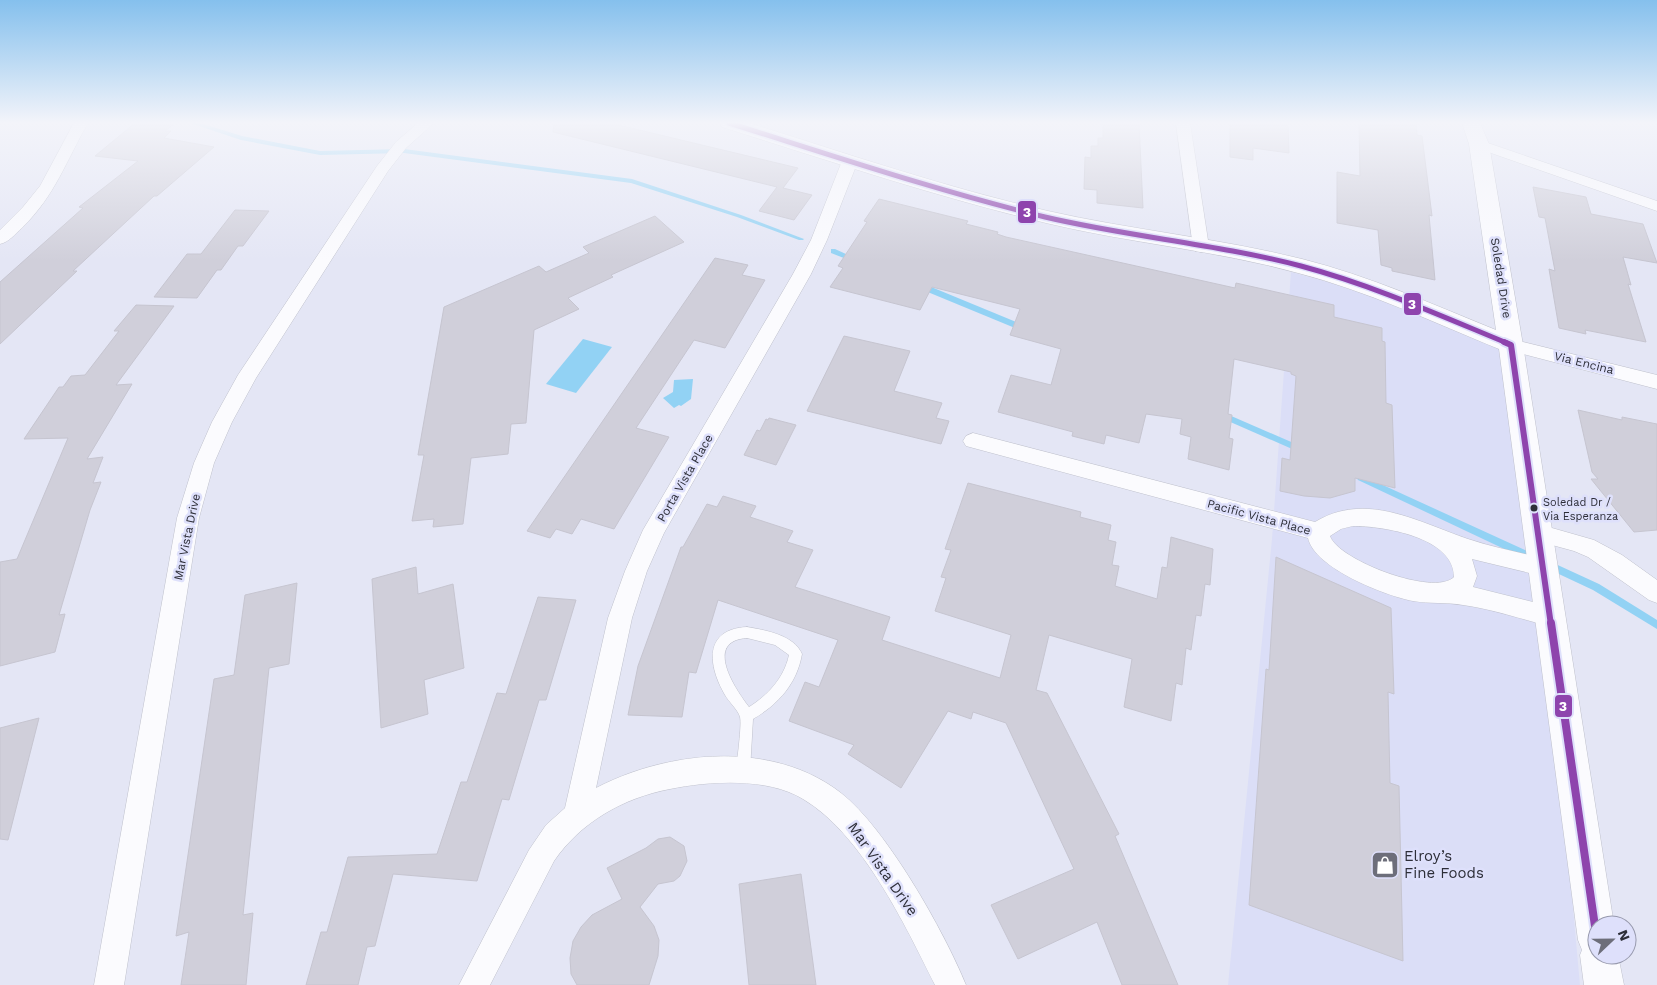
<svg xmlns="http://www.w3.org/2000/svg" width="1657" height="985" font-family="'Work Sans',sans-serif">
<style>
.built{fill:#dbdef7}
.water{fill:#92d2f4}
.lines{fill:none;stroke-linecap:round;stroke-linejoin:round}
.stream{fill:#92d2f4;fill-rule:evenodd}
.building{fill:#d0cfda;stroke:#c6c5d0}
.lane-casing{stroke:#bfc1cc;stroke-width:1}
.street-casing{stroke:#bfc1cc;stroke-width:1}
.secondary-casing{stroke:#bfc1cc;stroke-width:1}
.lane{fill:#fbfbfe;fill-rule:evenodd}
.street{fill:#fbfbfe;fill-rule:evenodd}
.secondary{fill:#fbfbfe;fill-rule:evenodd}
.bus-1-far2-casing{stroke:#dee0fb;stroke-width:8}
.bus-1-far1-casing{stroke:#dee0fb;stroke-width:10}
.bus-1-casing{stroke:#dee0fb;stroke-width:12}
.bus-1-far2{stroke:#8e44ad;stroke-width:5}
.bus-1-far1{stroke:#8e44ad;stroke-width:6}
.bus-1{stroke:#8e44ad;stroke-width:8}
.bus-dot{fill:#2d2e38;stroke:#dee0fb;stroke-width:2}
.labels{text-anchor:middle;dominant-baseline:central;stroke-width:5;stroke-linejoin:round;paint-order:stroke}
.bus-label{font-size:11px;fill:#2d2e38;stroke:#dee0fb;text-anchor:start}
.street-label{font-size:12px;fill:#2d2e38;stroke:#dee0fb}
.near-poi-label{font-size:15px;fill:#2d2e38;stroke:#dee0fb;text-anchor:start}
.near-street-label{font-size:15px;fill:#2d2e38;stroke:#dee0fb}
.line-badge{stroke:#dee0fb;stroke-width:2}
.badge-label{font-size:14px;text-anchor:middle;font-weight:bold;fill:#fff}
</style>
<rect width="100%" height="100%" fill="#e4e6f5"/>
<path class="built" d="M1291 272 1335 284 1433 319 1523 359 1580 985H1228L1272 539Z"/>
<g class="water">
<path d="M583 339 612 347 576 393 546 384Z"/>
<path d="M693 379 691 399 681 406 679 405 674 408 663 398 673 392 674 380Z"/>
</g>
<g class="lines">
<g class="stream">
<path d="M190 123H200L242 136 320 151 404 149 632 179 741 215 804 239 803 240H799L737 217 631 183 404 153 320 155 241 140Z"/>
<path d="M831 249H835L859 260 856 262H854L831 253Z"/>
<path d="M918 284H924L1028 327 1029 329 1025 332 1022 331 918 288Z"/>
<path d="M1222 412 1305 448 1306 450 1302 453 1299 452 1219 417 1218 415 1219 413Z"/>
<path d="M1361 475 1538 556 1540 559 1538 562 1535 563 1532 562 1358 480 1357 478 1358 476Z"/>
<path d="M1549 561 1599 584 1657 620V629L1593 590 1546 568 1544 565 1546 562Z"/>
</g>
</g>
<g class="building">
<path d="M135 123H175L165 131H171L164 138 214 147 157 196H154L73 271H77L0 344V282L83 208 79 207 138 161 95 156Z"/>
<path d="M554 123H610L798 168 783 188 812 195 794 220 759 211 777 187 553 132Z"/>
<path d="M1103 123H1139L1143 208 1097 203V190L1084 189 1085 157 1091 158V146H1098V138H1103Z"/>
<path d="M1230 123H1288L1289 153 1253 148V160L1230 157Z"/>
<path d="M1359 123H1416L1417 135 1422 136 1432 216 1429 215 1435 280 1392 271V268L1381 265 1378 230 1337 223V172L1360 176Z"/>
<path d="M1533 187 1586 197 1591 214 1643 224 1657 263 1623 257 1631 285 1628 284 1646 342 1585 330 1586 334 1559 328 1549 269 1555 271 1545 218 1539 217Z"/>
<path d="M879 199 968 221 966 224 998 232 997 234 1006 237 1235 288 1236 283 1334 305V317L1382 328V341L1385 342 1386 403 1392 405 1395 488 1355 478V491L1330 498 1304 496 1280 491 1282 458 1290 460 1296 376 1291 374V372L1234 359 1228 414 1232 415 1229 438 1233 439 1229 470 1188 459 1191 437 1180 434 1182 419 1146 414 1139 443 1106 435 1104 444 1072 436 1073 432 998 412 1011 375 1051 385 1061 349 1010 335 1020 309 932 287 920 310 830 287 843 268 838 266 867 222 864 221Z"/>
<path d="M235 210 269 211 243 246H238L221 270H217L197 298 154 297 187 254H201Z"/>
<path d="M655 216 684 242 611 275 613 277 568 298 579 309 534 330 526 423 511 424 508 454 471 458 463 524 433 527 434 519 412 521 424 455H418L444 307 539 266 546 272 589 253 583 247Z"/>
<path d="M715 258 748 265 742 275 765 280 725 348 694 340 636 428 669 437 614 529 581 519 572 534 556 529 550 538 527 531Z"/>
<path d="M136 305 174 306 116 385 132 384 87 459 103 457 93 483 101 482 90 510 59 615 65 614 55 652 0 666V562L17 559 68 438 24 439 59 387H63L71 376 85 375 119 331H114Z"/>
<path d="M844 336 910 351 894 391 942 403 936 418 949 421 941 444 807 411Z"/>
<path d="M1578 410 1622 420V417L1657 424V530L1634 532 1591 479H1598L1592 472Z"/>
<path d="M769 418 796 425 776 465 744 455 757 430 760 431 766 419 768 420Z"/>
<path d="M968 483 1081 512 1080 517 1111 525 1108 540 1116 542 1112 565 1119 566 1115 586 1157 599 1162 567 1167 568 1171 537 1213 549 1210 585 1205 584 1201 616 1196 615 1191 650 1186 648 1182 685 1176 683 1171 721 1124 707 1132 659 1049 635 1036 690 1047 693 1119 834 1115 836 1178 985H1122L1097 922 1018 959 991 905 1074 869 1006 723 973 712 971 719 948 711 901 788 848 754 854 745 789 721 805 682 819 687 838 640 718 600 696 673 689 672 682 717 628 715 638 666 681 547H683L707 504 717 507 723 496 756 506 750 517 793 531 787 542 813 550 795 587 890 617 882 640 1000 678 1011 635 935 611 946 578 941 577 951 550 945 549Z"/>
<path d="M1276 557 1391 608 1394 694 1388 692 1390 783 1399 786 1403 961 1249 905 1266 669 1269 670Z"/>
<path d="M416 567 418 594 453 584 464 668 424 680 428 714 381 728 372 579Z"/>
<path d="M297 583 289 664 269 668 243 915 253 913 246 985H181L189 932 176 936 214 679 234 675 245 595Z"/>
<path d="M538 597 576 600 546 700H539L509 800 502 799 477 881 393 874 375 946 367 947 358 985H306L321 932H327L348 857 437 854 461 782H467L497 693 506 694Z"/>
<path d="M39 718 8 840 0 839V728Z"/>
<path d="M670 837 684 846 687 861 680 876 674 881 658 884 640 907 654 926 659 940 658 956 649 985H577L571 974 570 958 573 941 581 927 592 915 622 899 607 868 646 848 658 839Z"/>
<path d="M801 874 816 985H749L739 884Z"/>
</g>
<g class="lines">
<g class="lane-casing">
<path id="lane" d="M747 627C765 630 794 635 802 654 797 683 779 704 753 719L750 771 748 776 743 778 738 776 736 771C737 760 742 725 740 717 738 710 729 702 725 695 708 666 703 629 747 627ZM747 638 775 645 789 655C784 678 768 695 749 707 735 689 703 641 747 638Z"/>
</g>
<g class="street-casing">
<g id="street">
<path d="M74 123H88C65 163 56 194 22 228 15 234 9 242 0 244V230L23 207 40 186Z"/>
<path d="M418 123H434L406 148 388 171 256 378 232 422 214 463 199 518 124 985H94L177 518 194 463 212 422 238 375 377 166 396 142Z"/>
<path d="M1176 123H1190L1209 247 1207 251 1201 252 1195 251 1193 247Z"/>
<path d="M1479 140 1657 201V211L1474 147 1472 144 1474 141Z"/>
<path d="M850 156 855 158 858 161 827 240 811 274 664 533 647 571 632 618 596 788C669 750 773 740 841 793 886 828 944 931 966 985H935C905 925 862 834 803 799 767 777 709 781 670 789 623 798 581 822 554 861L490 985H459L529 850 546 825 565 808 608 618 625 571 643 530 793 274 811 240 842 161 845 158Z"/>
<path d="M1511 339 1657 375V389L1504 349 1502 345 1504 341Z"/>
<path d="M973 433 1315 522C1366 491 1418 522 1468 539 1492 547 1517 552 1542 558L1550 560 1553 567 1550 574 1542 576 1472 559 1477 576 1473 587 1549 606 1557 609 1561 616 1557 623 1549 626C1521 619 1492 609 1463 605 1447 602 1430 604 1413 601 1386 596 1314 568 1308 538L966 446 963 441 966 436ZM1353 526C1383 526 1454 537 1454 577 1434 597 1338 560 1330 536L1341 529Z"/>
<path d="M1538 524 1594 540 1622 555 1657 580V603L1649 600 1588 557 1574 551 1530 539 1527 533 1530 527Z"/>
</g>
</g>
<g class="secondary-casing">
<path id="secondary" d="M720 123H749C848 154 947 188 1048 211 1132 230 1218 238 1302 259 1369 276 1432 304 1496 330L1469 144 1462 123H1480L1489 144 1523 345 1614 925H1597V955H1618L1624 985H1584L1580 955 1582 950 1578 940 1499 349C1433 322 1367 291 1298 273 1215 250 1129 243 1046 223 937 197 830 161 722 127Z"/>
</g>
<use href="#lane" class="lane"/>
<use href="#street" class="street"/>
<use href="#secondary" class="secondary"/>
<g class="bus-1-far2-casing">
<path id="bus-1-far2" d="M729 123C834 156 938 191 1045 217 1130 237 1217 244 1301 266 1372 285 1439 315 1507 343"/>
</g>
<g class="bus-1-far1-casing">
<path id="bus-1-far1" d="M1504 342 1511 345 1551 625"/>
</g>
<g class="bus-1-casing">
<path id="bus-1" d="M1551 623 1597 940"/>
</g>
<use href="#bus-1-far2" class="bus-1-far2"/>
<use href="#bus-1-far1" class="bus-1-far1"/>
<use href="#bus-1" class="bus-1"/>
</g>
<linearGradient id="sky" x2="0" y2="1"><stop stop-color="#85c0ed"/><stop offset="0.47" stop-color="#f3f4fa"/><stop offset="1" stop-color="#f3f4fa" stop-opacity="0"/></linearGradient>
<rect width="1657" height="261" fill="url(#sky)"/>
<defs>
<g id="shop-square" transform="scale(1.4375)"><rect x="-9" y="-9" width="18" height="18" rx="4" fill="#6d6e7a" stroke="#dee0fb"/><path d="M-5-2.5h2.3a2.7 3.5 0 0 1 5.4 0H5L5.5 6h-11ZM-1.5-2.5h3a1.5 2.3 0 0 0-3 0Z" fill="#fff"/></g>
</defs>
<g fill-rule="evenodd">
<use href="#shop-square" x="1385" y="865"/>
</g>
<circle class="bus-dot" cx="1534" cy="508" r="4.5"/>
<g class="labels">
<g class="bus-label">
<text x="1543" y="502">Soledad Dr /<tspan x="1543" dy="14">Via Esperanza</tspan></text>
</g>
<g class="street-label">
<text transform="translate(1501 278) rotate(81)">Soledad Drive</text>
<text transform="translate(1584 363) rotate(14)">Via Encina</text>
<text transform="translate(685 478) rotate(-60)">Porta Vista Place</text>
<text transform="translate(1259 517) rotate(15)">Pacific Vista Place</text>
<text transform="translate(187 537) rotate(-78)">Mar Vista Drive</text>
</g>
<g class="near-poi-label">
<text x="1404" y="856">Elroy’s<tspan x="1404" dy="17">Fine Foods</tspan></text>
</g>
<g class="near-street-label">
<text transform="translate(883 869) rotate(55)">Mar Vista Drive</text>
</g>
</g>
<g class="line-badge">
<rect x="1017" y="200" width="20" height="24" rx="5" fill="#8e44ad"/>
<rect x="1403" y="292" width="19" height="24" rx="5" fill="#8e44ad"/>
<rect x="1554" y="694" width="19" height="24" rx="5" fill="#8e44ad"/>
</g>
<g class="badge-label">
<text x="1027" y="217">3</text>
<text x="1412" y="309">3</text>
<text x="1563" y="711">3</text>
</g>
<g transform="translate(1612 940) rotate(68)"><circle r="24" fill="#dee0fb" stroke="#9799ad"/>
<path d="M0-4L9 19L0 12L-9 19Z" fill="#6d6e7a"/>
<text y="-8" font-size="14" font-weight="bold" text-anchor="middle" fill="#2d2e38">N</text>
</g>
</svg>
